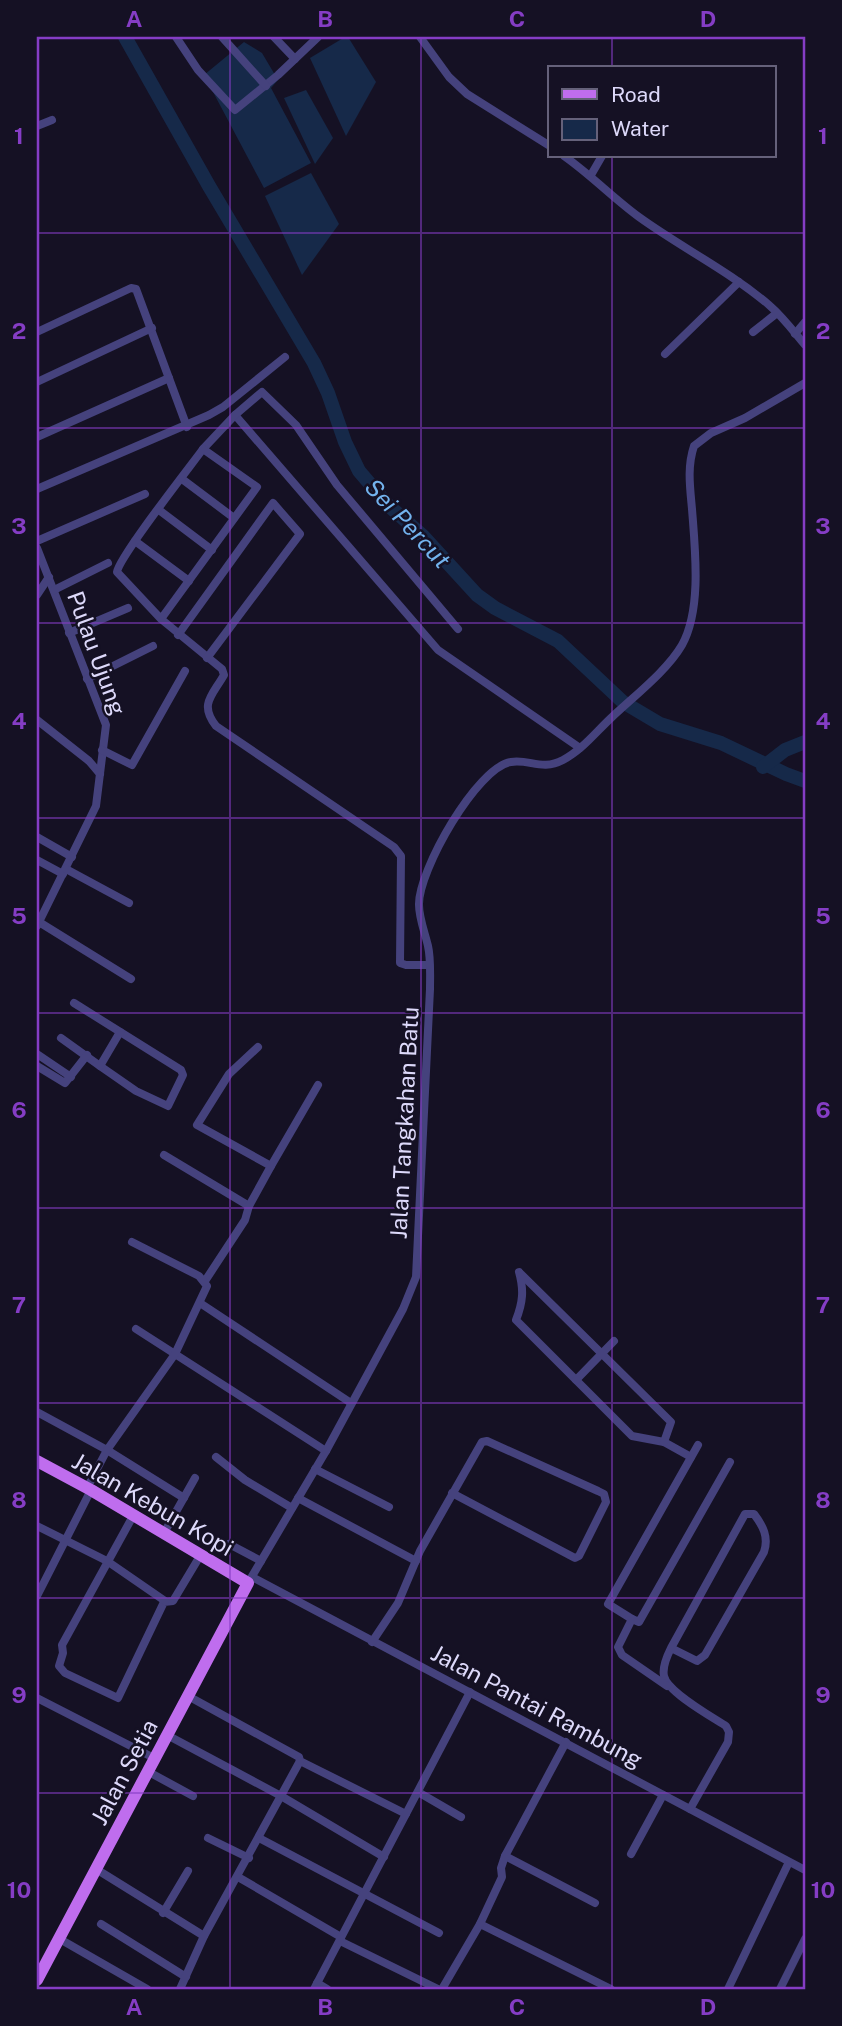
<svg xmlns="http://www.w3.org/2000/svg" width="842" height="2026" font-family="'Public Sans',sans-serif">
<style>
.water{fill:#162949}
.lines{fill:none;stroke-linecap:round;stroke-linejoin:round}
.river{stroke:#162949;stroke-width:14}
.minor{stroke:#45427d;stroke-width:8}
.primary{stroke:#bf6dee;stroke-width:12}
.grid{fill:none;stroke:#853dc5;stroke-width:2;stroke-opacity:0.55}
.labels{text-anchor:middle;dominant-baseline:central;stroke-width:5;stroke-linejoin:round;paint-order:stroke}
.street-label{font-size:23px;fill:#ddd9fa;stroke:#151124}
.water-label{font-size:24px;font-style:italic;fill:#73b3ee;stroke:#151124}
.neatline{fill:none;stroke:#853dc5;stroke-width:2.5}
.grid-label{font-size:23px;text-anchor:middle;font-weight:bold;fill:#853dc5}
</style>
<rect width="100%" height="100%" fill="#151124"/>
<g class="water">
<path d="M345 37H348L376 82 346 136 310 58Z"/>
<path d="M244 42 262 53 278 80 271 88 311 163 264 188 204 75Z"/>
<path d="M306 90 333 138 315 164 284 98Z"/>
<path d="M311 173 339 224 302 275 265 196Z"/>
</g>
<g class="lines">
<g class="river">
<path d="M125 37 209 186 314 363 328 393 345 442 359 471 388 505 423 536 477 595 495 608 558 641 623 702 660 724 721 743 786 774 805 781"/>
<path d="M763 767 785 750 805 742"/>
</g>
<g class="minor">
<path d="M176 37 198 70 235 110 278 75 318 37"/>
<path d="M222 37 266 86"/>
<path d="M274 37 295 59"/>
<path d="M420 37 449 77 467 94 550 146"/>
<path d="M37 126 52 120"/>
<path d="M564 156C591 175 613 198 639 217 682 248 729 271 769 305 783 317 794 332 805 345"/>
<path d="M591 175 602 156"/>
<path d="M37 332 131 288 136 289 187 427"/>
<path d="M753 332 777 313"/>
<path d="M795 334 805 322"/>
<path d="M665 354 739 282"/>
<path d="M37 382 152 328"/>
<path d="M235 415 438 650 580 748"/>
<path d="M37 437 169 378"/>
<path d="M203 449 235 415 262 392 296 425 337 485 458 629"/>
<path d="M182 479 234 518"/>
<path d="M37 489 209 415 223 407 285 357"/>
<path d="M159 510 212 550"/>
<path d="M37 541 145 494"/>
<path d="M135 541 189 581"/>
<path d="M37 548 106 725 96 806 37 926"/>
<path d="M54 590 108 563"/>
<path d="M37 595 49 577"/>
<path d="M161 619 257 487 203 449C189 468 119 557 117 572L161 619 222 669 224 675C212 696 199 704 216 726L394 847 401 856 400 963 406 965H429"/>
<path d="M69 633 128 608"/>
<path d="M178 635 273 503 300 534 207 658"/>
<path d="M87 679 153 646"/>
<path d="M37 720 89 761 100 774"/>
<path d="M102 750 132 765 185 671"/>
<path d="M37 837 72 857"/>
<path d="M37 860 63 874"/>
<path d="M66 869 129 903"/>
<path d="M39 922 131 979"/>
<path d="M74 1003 181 1070 183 1075 168 1106 136 1091 100 1066"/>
<path d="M61 1038 100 1066 120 1032"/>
<path d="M258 1047 229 1074 197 1125 271 1166"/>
<path d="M37 1054 71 1077"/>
<path d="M37 1066 65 1083 87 1055"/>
<path d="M164 1155 249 1206"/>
<path d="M519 1272C524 1290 523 1302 516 1320L632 1436 664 1442 691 1457"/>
<path d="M521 1274 671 1422 664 1442"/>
<path d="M205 1281 245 1220 249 1206 271 1166 318 1085"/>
<path d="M200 1303 351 1403"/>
<path d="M136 1329 326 1451"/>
<path d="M576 1380 614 1341"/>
<path d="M37 1412 107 1450 184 1498"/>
<path d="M216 1457 245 1480 292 1508"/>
<path d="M315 1469 389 1507"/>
<path d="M87 1488 107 1450 175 1354 207 1286 199 1276 132 1242"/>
<path d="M298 1498 416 1561"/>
<path d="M133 1516 62 1645 63 1653 59 1666 65 1673 118 1698 164 1602 173 1601 200 1556"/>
<path d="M37 1526 107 1561 165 1601"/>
<path d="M164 1533 195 1478"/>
<path d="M229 1544 261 1561"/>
<path d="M252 1577 805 1870"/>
<path d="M248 1583 326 1451 403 1309 416 1277 430 989C430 975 431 959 428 946 425 933 419 918 419 905 418 871 477 767 511 762 530 759 542 771 563 760 582 750 596 732 611 718 633 697 667 671 682 645 702 609 695 549 692 509 690 487 687 467 694 446L711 433 745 418 805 383"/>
<path d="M37 1596 91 1490"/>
<path d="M632 1619 608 1604 698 1445"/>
<path d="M372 1642 398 1603 420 1551 482 1442 487 1441 598 1491 604 1494 606 1502 579 1556 575 1558 452 1493"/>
<path d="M671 1648 697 1661 705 1655 764 1552C769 1537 763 1526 754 1514H745L671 1648C667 1656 662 1667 664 1676 667 1692 712 1717 726 1726L729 1732 728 1742 690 1809"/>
<path d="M667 1686 622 1655 618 1647 632 1619 639 1622 730 1462"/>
<path d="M188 1696 299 1757 300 1761 406 1814"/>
<path d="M37 1698 154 1758"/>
<path d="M167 1735 281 1796 384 1857"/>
<path d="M147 1771 193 1796"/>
<path d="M418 1792 461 1817"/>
<path d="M208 1838 249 1858"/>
<path d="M259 1838 439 1933"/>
<path d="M631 1854 663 1795"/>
<path d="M505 1856 595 1903"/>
<path d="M96 1869 204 1936"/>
<path d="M238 1877 341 1937"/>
<path d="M163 1913 188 1871"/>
<path d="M101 1924 186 1977"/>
<path d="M480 1924 611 1989"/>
<path d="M58 1938 147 1989"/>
<path d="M340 1941 438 1989"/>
<path d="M317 1983 327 1989"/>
<path d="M180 1989 204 1936 300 1761"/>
<path d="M314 1989 470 1692"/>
<path d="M442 1989 480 1924 502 1877 501 1868 505 1856 566 1742"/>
<path d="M728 1989 789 1862"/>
<path d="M780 1989 805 1939"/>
</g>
<path class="primary" d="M37 1461 91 1490 248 1583 37 1980"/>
</g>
<path class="grid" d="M230 37V1989M421 37V1989M612 37V68M612 156V1989M37 233H805M37 428H805M37 623H805M37 818H805M37 1013H805M37 1208H805M37 1403H805M37 1598H805M37 1793H805"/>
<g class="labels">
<g class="street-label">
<text transform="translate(97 653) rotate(70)">Pulau Ujung</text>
<text transform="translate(404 1123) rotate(-87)">Jalan Tangkahan Batu</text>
<text transform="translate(153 1504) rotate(30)">Jalan Kebun Kopi</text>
<text transform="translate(537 1706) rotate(28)">Jalan Pantai Rambung</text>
<text transform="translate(124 1772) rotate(-62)">Jalan Setia</text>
</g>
<g class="water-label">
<text transform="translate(408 523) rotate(47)">Sei Percut</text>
</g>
</g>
<rect width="842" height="2026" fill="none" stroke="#151124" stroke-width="77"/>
<rect x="548" y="66" width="228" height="91" fill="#151124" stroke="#65617a" stroke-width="2"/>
<rect x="562" y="89" width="35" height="10" fill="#bf6dee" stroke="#65617a" stroke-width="2"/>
<text x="611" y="102" font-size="21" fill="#ddd9fa">Road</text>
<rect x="562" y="119" width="35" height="21" fill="#162949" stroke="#65617a" stroke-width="2"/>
<text x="611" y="136" font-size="21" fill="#ddd9fa">Water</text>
<rect x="38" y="38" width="766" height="1950" class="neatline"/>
<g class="grid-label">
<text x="134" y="27">A</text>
<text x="325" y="27">B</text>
<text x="517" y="27">C</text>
<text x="708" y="27">D</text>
<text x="19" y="144">1</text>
<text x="823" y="144">1</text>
<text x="19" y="339">2</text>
<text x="823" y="339">2</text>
<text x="19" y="534">3</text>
<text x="823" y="534">3</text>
<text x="19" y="729">4</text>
<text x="823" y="729">4</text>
<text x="19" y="924">5</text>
<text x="823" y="924">5</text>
<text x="19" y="1118">6</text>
<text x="823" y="1118">6</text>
<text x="19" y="1313">7</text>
<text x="823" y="1313">7</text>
<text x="19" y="1508">8</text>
<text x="823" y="1508">8</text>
<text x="19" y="1703">9</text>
<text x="823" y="1703">9</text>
<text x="19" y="1898">10</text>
<text x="823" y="1898">10</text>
<text x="134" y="2015">A</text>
<text x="325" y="2015">B</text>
<text x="517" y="2015">C</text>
<text x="708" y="2015">D</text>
</g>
</svg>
